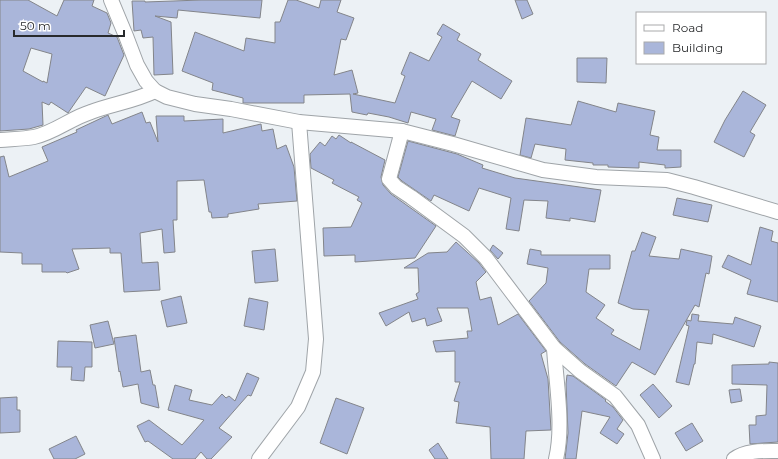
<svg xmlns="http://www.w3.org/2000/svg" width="778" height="459" font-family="Montserrat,sans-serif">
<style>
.building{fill:#aab6da;stroke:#83858a;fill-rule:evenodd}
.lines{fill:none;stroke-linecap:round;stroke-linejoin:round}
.minor-casing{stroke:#9fa4a8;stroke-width:16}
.minor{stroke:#fff;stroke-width:14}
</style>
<rect width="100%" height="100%" fill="#ecf1f5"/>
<g class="building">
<path d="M0 0H28L57 16 64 0H94L92 6 107 13 111 23 108 33 117 37 124 55 105 96 86 87 68 113 51 102 49 105 42 102 43 125 29 129 0 131ZM31 48 52 54 47 83 43 81V82L23 71Z"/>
<path d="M201 0H262L260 18 178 10 177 18 155 16 171 22 173 74 154 75 153 37 143 38 141 30 134 31 132 1H145V2Z"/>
<path d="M288 0H296L319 8 321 0H341L337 12 354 18 346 40 341 39 334 75 352 70 358 93 353 94 395 103 405 76 401 74 410 52 429 61 442 37 437 34 443 24 460 34 457 40 481 54 478 60 512 81 501 99 472 81 451 117 460 120 455 136 432 130 436 119 411 112 408 123 389 117 368 113 367 115 352 112 350 94 304 95V103H243V98L212 90 213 83 182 71 195 32 244 51 246 38 275 43V22H280Z"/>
<path d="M515 0H527L533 14 522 19Z"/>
<path d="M577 58H607L606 83 577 82Z"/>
<path d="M743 91 766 105 750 132 755 135 744 157 714 142 725 120Z"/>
<path d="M578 101 616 112 618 103 655 111 650 135 659 137 657 150H681V167L665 168V165L639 162V168L608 167V165H593V163L565 160 566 149 535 144 531 158 520 155 526 118 571 125Z"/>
<path d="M142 112 146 123 150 122 158 142 156 116H184V121L223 119V133L261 124 262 131 273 129 277 149 286 145 294 167 297 201 258 204 259 209 228 214V217L212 218 211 212H209L204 180 177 181V220H173L175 252 164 253 162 229 140 233 142 263 158 262 160 290 124 292 121 253H110V248L72 249 79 269 67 273 66 272H42V264H22V253L0 252V157L4 156 9 177 48 161 42 147 77 132 76 130 108 115 112 124Z"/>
<path d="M339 135 351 143V142L385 160 381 177 383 185 391 194 436 226 415 258 355 262V255L324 256 323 228 351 227 362 203 357 200 359 197 332 183 334 180 311 168 310 154 320 142 325 146 332 136 336 139Z"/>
<path d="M408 141 457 154 483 165 482 168 515 178 601 190 595 222 570 218V221L546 218 548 201 524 200 519 231 506 229 511 198 479 188 469 211 434 195 431 201 402 181 398 177Z"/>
<path d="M677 198 712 205 708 222 673 215Z"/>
<path d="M760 227 773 231 771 241 778 243V302L747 294 751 280 722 267 728 255 751 265Z"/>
<path d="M642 232 656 237 649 256 679 259 681 249 712 256 709 274 706 273 699 307 695 305 655 375 632 362 616 386 585 364 560 342 529 301 546 283 548 268 527 264 530 249 541 251V255H610V269H589L586 292 605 305 596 318 614 330 611 334 640 350 649 310 633 309 618 303 632 251H635Z"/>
<path d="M456 242 479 263 486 272 476 282 480 300 491 297 498 325 518 314 546 351 541 354 548 379 551 430 526 431 524 459H491L490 427 456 423 459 402 454 401 460 382H455V351L436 352 433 341 468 338 467 331H472L468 308H437L442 321 427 326 425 318 412 322 409 312 386 326 379 313 418 299 416 294 419 292 418 268H404L428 253 447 252Z"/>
<path d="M493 245 503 253 498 259 490 250Z"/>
<path d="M275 249 278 281 255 283 252 251Z"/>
<path d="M181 296 187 323 167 327 161 301Z"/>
<path d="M249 298 268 302 264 330 244 326Z"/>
<path d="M692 314 699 315 698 321 733 324 735 317 761 326 754 347 713 334 712 344 697 342 695 364H694L689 385 676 382 689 326 686 325 687 320 691 321Z"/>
<path d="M108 321 114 344 95 348 90 325Z"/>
<path d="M136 335 141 372 150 370 153 385H155L159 408 141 403 138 384 123 387 120 371 119 372 114 338Z"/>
<path d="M58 341 92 342V367H85L84 381 71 380 72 367H57Z"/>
<path d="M769 362 778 363V442L750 444 749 425H756V416L766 415 767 385 732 384V365L769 364Z"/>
<path d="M247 373 259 378 251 396 248 395 219 428 232 437 211 459H207L201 452 195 459H173L148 441 145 442 137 426 149 420 182 445 204 420 168 410 175 385 192 390 189 400 212 405 222 394 226 398 229 396 235 401Z"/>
<path d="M567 375 573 376 606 400 605 401 613 407 623 420 617 429 624 434 617 444 600 433 610 417 582 411 576 459H565L568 433 566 384Z"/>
<path d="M653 384 672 406 659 418 640 395Z"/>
<path d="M740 389 742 401 731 403 729 390Z"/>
<path d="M17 397V410H20V432L0 433V398Z"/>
<path d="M336 398 364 408 347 454 320 443Z"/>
<path d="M692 423 703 441 686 451 675 433Z"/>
<path d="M76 436 85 454 75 459H54L49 449Z"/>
<path d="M438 443 448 459H435L429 450Z"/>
</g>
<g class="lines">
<g class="minor-casing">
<g id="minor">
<path d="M111 0 126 36 137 65 146 81 155 91 167 97 195 104 231 109 299 122 402 131 453 144 543 170 596 177 667 180 694 187 778 212"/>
<path d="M402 131 389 179 396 187 411 197 464 236 486 258 554 348 580 371 615 396 638 425 653 459"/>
<path d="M0 140C11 139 23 139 34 137 54 133 71 118 91 112 112 104 135 101 155 91"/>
<path d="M554 348C556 382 564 426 556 459"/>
<path d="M259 459 298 407 313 372 316 339 299 122"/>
<path d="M734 459C746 450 764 451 778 451"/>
</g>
</g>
<use href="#minor" class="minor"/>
</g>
<rect x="636" y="12" width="130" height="52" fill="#ffffff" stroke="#a9aaab"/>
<rect x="644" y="25" width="20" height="6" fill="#ffffff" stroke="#a9aaab"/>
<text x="672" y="32" font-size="12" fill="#282a2c">Road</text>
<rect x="644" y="42" width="20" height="12" fill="#aab6da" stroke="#a9aaab"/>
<text x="672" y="52" font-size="12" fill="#282a2c">Building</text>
<path d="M14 30v6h110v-6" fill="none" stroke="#282a2c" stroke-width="2"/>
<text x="20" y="30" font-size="12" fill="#282a2c" stroke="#ffffff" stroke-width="3" paint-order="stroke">50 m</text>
</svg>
